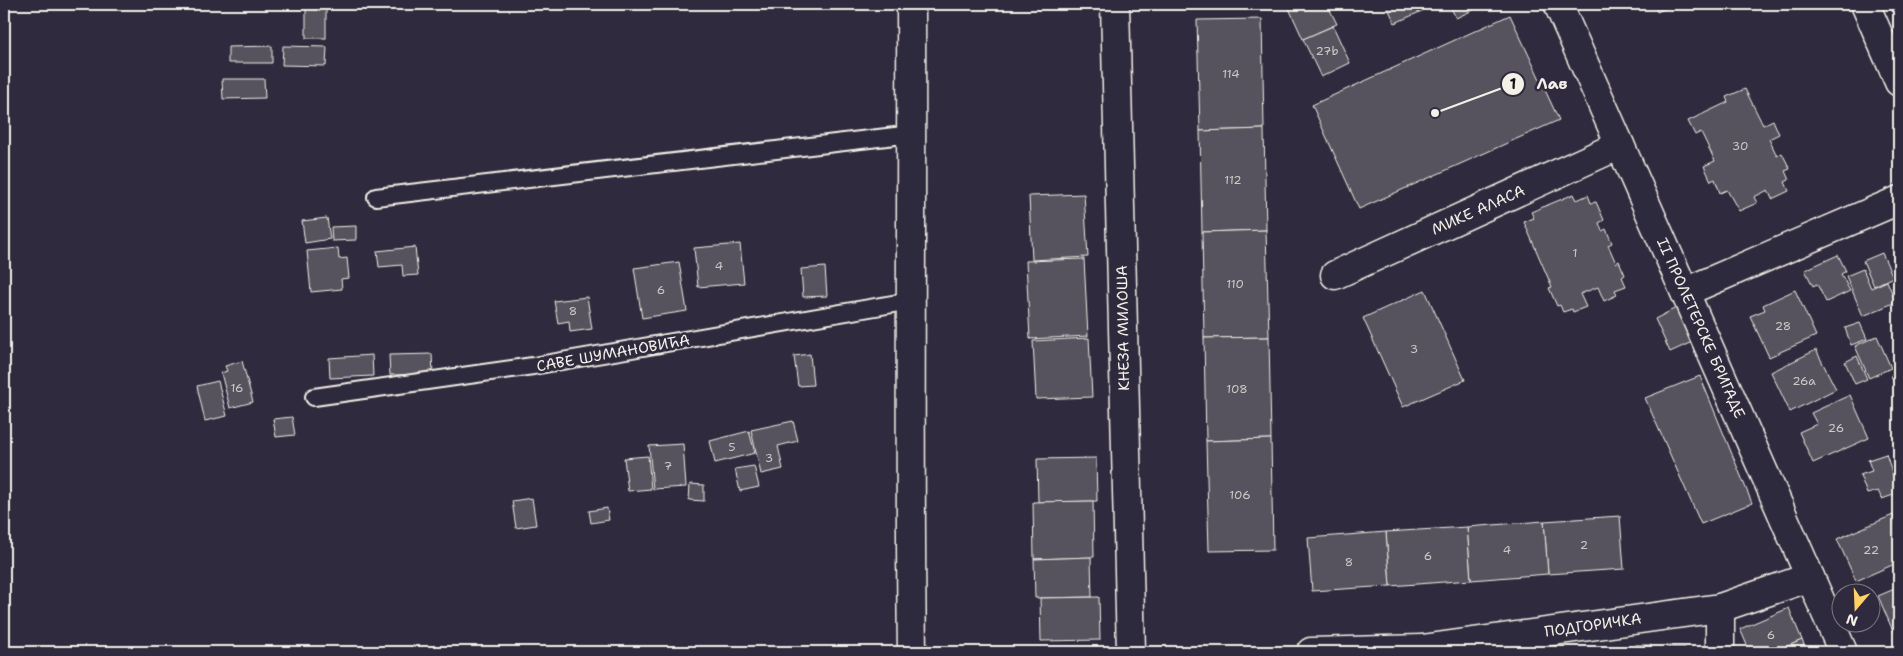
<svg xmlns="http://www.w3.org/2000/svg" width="1903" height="656" font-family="'Shantell Sans',sans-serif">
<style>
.building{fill:#56525f;stroke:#f4f1e8}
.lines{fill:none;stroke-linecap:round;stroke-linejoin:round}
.service-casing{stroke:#f4f1e8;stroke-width:20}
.minor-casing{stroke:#f4f1e8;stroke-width:31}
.secondary-casing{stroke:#f4f1e8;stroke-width:31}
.service{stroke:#2f2a3d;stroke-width:16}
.minor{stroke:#2f2a3d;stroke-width:28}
.secondary{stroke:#2f2a3d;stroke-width:28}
.labels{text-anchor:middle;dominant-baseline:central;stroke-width:5;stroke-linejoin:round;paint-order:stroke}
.number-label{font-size:12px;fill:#ccc9c6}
.street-label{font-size:15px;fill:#f4f1e8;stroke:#2f2a3d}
.leader{fill:none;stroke:#f4f1e8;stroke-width:2}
.callout-dot{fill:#f4f1e8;stroke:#2f2a3d;stroke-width:2}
.mark-label{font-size:15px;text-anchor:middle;font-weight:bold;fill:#111}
.callout-label{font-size:16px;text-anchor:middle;font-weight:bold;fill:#f4f1e8;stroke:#2f2a3d;stroke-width:5;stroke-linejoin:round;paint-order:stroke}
</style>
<rect width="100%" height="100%" fill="#2f2a3d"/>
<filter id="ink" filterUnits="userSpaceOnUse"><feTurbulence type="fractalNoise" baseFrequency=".02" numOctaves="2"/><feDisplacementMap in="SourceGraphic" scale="10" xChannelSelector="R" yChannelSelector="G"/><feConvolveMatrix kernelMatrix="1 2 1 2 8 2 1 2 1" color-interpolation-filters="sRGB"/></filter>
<g filter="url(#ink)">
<g class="building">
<path d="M1287 4H1327L1337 24 1303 39Z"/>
<path d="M1386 4H1419L1422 11 1395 23Z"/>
<path d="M1449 4H1486L1456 18Z"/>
<path d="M1654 4H1676L1657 12Z"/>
<path d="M1890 4H1899V26Z"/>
<rect x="306" y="5" width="20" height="33"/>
<path d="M1510 15 1559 120 1359 209 1312 105Z"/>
<path d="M1262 19 1264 129 1200 131 1197 20Z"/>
<path d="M1333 26 1350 63 1321 77 1303 39Z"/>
<path d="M272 46V63H228V47Z"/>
<path d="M283 46 327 47 326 66 282 65Z"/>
<path d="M222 79H264L265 98 223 99Z"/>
<path d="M1745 89 1763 125 1773 120 1779 134 1769 139 1777 156 1782 153 1790 169 1785 171 1789 180 1785 182 1789 191 1772 199 1768 190 1754 197 1757 203 1739 211 1727 190 1720 193 1715 179 1711 181 1704 166 1715 161 1701 132 1695 135 1688 121 1728 102 1726 97Z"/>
<path d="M1264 129 1266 230 1202 232 1200 131Z"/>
<path d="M1084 194 1088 257 1032 260 1029 196Z"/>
<path d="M1574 194 1577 200 1588 195 1591 203 1596 202 1604 220 1599 223 1602 231 1606 229 1612 243 1608 245 1616 263 1619 261 1625 275 1622 277 1626 286 1615 290 1617 295 1604 301 1598 287 1580 294 1586 307 1573 312 1572 309 1563 312 1560 305 1557 306 1549 288 1552 287 1524 222 1534 218 1531 212Z"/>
<path d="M327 218 330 239 305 243 302 221Z"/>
<path d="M356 226V240L332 241 331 227Z"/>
<path d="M1266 230 1269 337 1204 338 1202 232Z"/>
<path d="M740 244 744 283 698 287 694 248Z"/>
<path d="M415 247 418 275 403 276 402 265 379 267 377 251Z"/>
<path d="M338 248 339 259 347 258 349 278 341 279 342 289 311 292 307 251Z"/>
<path d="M1882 253 1893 277 1874 286 1863 261Z"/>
<path d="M1838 255 1846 271 1841 274 1850 291 1826 302 1817 284 1813 286 1805 270Z"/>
<path d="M1084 259 1088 336 1030 339 1026 261Z"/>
<path d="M679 262 687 311 642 318 634 268Z"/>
<path d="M825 267 827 296 803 297 801 269Z"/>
<path d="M1863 269 1871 288 1887 281 1896 302 1863 316 1846 276Z"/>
<path d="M1425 290 1465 380 1403 407 1363 318Z"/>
<path d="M1795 290 1816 336 1769 357 1750 316 1765 310 1763 305Z"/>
<path d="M587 297 592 329 570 332 569 321 558 323 554 301Z"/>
<path d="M1676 308 1692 342 1670 352 1655 319Z"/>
<path d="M1860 323 1867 339 1851 345 1845 328Z"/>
<path d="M1877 336 1891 368 1869 378 1855 346Z"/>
<path d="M1269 337 1271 439 1206 441 1204 338Z"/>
<path d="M1089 338 1092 397 1036 399 1033 341Z"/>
<path d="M1816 350 1836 389 1790 412 1771 372Z"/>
<path d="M432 354 433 374 390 375 389 355Z"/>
<path d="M810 354 813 385 798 386 794 356Z"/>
<path d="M372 355 373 376 330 378 329 358Z"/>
<path d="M1857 356 1867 379 1855 384 1845 362Z"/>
<path d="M242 361 253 402 230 408 221 373 227 371 225 366Z"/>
<path d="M1899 371V395L1891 375Z"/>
<path d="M1700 376 1752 503 1701 524 1645 398Z"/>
<path d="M218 381 227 416 205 421 197 386Z"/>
<path d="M1850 395 1869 438 1813 463 1799 432 1817 424 1811 413Z"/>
<path d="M292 417 295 435 276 437 273 419Z"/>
<path d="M793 421 798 441 778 446 783 469 761 474 751 430Z"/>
<path d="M749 431 755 453 715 463 710 441Z"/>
<path d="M1271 439 1273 550 1209 551 1206 441Z"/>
<path d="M683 444 686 487 653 489 649 446Z"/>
<path d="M1886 454 1899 493 1882 499 1878 491 1867 494 1860 475 1872 471 1868 460Z"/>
<path d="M648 456 651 489 628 491 624 458Z"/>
<path d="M1096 458 1097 501 1038 502 1037 459Z"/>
<path d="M754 466 759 487 740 491 735 469Z"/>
<path d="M690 484 704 485V501L689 500Z"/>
<path d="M532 498 536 525 516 528 512 501Z"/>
<path d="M1093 501 1094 557 1034 559 1033 502Z"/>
<path d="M607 508 609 520 591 523 589 511Z"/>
<path d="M1893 515 1899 528V562L1856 581 1837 539Z"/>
<path d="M1620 516 1624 569 1548 574 1544 521Z"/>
<path d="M1544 521 1548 574 1471 580 1467 527Z"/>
<path d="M1467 527 1471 580 1390 586 1386 532Z"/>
<path d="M1386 532 1390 586 1312 591 1308 538Z"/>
<path d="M1091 557 1092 597 1035 598 1034 559Z"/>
<path d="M1899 587V628L1893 631 1878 596Z"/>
<path d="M1099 597 1100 640 1041 641 1040 598Z"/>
<path d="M1789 608 1802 640 1774 652H1750L1740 629Z"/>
<path d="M1802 640 1807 652H1774Z"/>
<rect x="1636" y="645" width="14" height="7"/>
<rect x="1667" y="648" width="18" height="4"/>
</g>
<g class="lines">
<g class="service-casing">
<g id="service">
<path d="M376 197 912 134"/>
<path d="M314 397 533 366 910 301"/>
</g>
</g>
<g class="minor-casing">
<g id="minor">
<path d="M911 4C912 220 909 436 912 652"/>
<path d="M1558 4 1843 652"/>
<path d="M1865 4 1899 82"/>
<path d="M1335 275 1620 145"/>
<path d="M1685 292 1899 200"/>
<path d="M1720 608V652"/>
<path d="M1311 652 1422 649 1720 608 1810 577"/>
</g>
</g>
<g class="secondary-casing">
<path id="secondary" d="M1115 4 1131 652"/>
</g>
<use href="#service" class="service"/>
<use href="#minor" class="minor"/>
<use href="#secondary" class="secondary"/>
</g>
</g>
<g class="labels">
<g class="number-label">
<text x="1327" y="51">27b</text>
<text x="1231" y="74">114</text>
<text x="1740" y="146">30</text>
<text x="1233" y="180">112</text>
<text x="1575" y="253">1</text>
<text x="719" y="266">4</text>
<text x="1235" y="284">110</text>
<text x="661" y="290">6</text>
<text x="573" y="311">8</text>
<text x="1783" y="326">28</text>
<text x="1414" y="349">3</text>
<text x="1804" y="381">26a</text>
<text x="237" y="388">16</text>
<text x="1237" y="389">108</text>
<text x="1836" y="428">26</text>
<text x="732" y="447">5</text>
<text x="769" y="458">3</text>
<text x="668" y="466">7</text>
<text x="1240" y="495">106</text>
<text x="1584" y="545">2</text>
<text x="1507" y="550">4</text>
<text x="1871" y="550">22</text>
<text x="1428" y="556">6</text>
<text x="1349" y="562">8</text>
<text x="1771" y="635">6</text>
</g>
<g class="street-label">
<text transform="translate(1478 210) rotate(-24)">МИКЕ АЛАСА</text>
<text transform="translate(1123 328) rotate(-91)">КНЕЗА МИЛОША</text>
<text transform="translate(1701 328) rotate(66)">II ПРОЛЕТЕРСКЕ БРИГАДЕ</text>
<text transform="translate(613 353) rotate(-10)">САВЕ ШУМАНОВИЋА</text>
<text transform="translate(1593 625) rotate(-8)">ПОДГОРИЧКА</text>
</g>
</g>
<path class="leader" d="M1435 113L1513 84"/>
<g class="callout-dot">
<circle cx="1435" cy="113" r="5"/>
<circle cx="1513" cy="84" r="12"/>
</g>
<g class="mark-label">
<text x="1513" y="89">1</text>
</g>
<g class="callout-label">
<text x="1552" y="89">Лав</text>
</g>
<rect width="1903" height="656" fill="none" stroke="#2f2a3d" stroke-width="20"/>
<rect x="10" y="10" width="1883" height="636" fill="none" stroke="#f4f1e8" stroke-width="2" filter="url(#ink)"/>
<g transform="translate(1856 608) rotate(199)"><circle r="24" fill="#2f2a3d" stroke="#7e7a81"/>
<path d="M0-4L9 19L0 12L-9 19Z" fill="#ffd166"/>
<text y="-8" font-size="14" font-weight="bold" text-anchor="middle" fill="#f4f1e8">N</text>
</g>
</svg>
